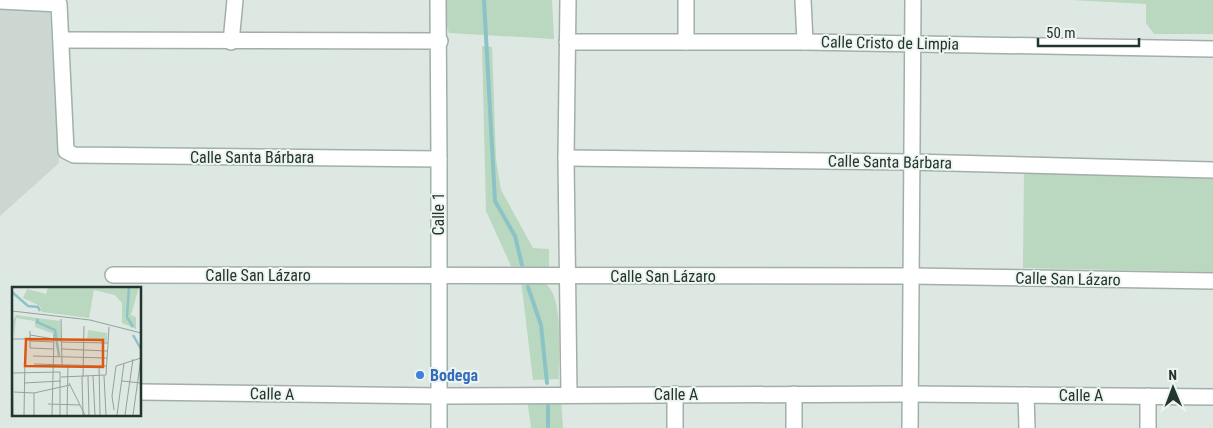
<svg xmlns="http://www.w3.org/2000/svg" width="1213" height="428" font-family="'Roboto Condensed',sans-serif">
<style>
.built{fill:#cdd7d2}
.green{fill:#bad7bf}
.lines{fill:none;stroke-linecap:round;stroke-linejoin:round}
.stream{stroke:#8cc3c7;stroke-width:4}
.street-casing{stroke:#a2afa9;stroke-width:18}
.secondary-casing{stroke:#9fb2a9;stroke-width:18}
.street{stroke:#fff;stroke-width:15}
.secondary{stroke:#fff;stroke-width:15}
.shop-dot{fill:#3f7fe0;stroke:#eef5f1;stroke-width:2}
.labels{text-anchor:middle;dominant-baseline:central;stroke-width:4;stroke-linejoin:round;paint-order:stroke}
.street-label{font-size:16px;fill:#22352e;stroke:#eef5f1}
.shop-label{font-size:16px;font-weight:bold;fill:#366cbe;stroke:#eef5f1;text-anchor:start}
.inset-river{fill:none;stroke:#8cc3c7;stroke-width:2.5}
.inset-road{fill:none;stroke:#93a09b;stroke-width:1}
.view{fill:#de570e;fill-opacity:0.15;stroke:#de570e;stroke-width:2.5}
.inset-edge{fill:none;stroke:#22352e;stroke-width:2.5}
</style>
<rect width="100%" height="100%" fill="#dee8e3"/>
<path class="built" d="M0 10 50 11 59 163 0 216Z"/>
<g class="green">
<path d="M439 0H552L554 39 449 33Z"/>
<path d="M1072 0H1213V34H1154L1146 23V4Z"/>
<path d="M482 46 492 47 496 159 501 190 533 248 549 249V268L511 266 486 211Z"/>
<path d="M1024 171 1213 176V272L1023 268Z"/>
<path d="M521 280C528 281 538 280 544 283 565 294 558 358 559 379L533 380Z"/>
<path d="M527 399 561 400 563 428H531Z"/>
</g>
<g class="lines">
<g class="stream">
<path d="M484 0 495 201 515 236 522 265"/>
<path d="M528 287 541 325 547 383"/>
<path d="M548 406V428"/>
</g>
<g class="street-casing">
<g id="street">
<path d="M438 0 439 159"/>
<path d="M568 0 566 158 569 395"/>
<path d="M803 0 805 42"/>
<path d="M62 40 440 41"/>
<path d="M231 42 235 0"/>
<path d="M567 42H805L1213 49"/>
<path d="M686 42V0"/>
<path d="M566 158 910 162 1213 170"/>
<path d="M113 275 912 276 1213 281"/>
<path d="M140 392 439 396 910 394 1213 397"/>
<path d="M675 394V428"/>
<path d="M1026 395 1027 428"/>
<path d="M794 428V394"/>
<path d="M910 428 913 0"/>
<path d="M1148 428V396"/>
</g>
</g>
<g class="secondary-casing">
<path id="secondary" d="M0 1 59 4 66 151 74 155 439 159V428"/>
</g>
<use href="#street" class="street"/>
<use href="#secondary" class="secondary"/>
</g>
<circle class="shop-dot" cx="420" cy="375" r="5"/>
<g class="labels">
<g class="street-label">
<text transform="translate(890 43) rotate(1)">Calle Cristo de Limpia</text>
<text x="252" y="157">Calle Santa Bárbara</text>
<text transform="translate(890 162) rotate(1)">Calle Santa Bárbara</text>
<text transform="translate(438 214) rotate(-90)">Calle 1</text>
<text x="258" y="275">Calle San Lázaro</text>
<text x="663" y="276">Calle San Lázaro</text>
<text transform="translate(1068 279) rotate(1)">Calle San Lázaro</text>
<text transform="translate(272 394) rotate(1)">Calle A</text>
<text x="676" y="394">Calle A</text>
<text x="1081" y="395">Calle A</text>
</g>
<g class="shop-label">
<text x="430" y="375">Bodega</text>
</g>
</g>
<g transform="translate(12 287)">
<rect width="129" height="129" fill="#dee8e3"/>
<path d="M36 0H127L119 28 124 30V42L110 36V16L103 8 82 3 77 31 30 25 28 19 11 11 15 2 34 7ZM4 28 48 34 49 55 42 54V47L23 40V34L4 31 2 51 1 33ZM76 43 95 46V55L75 53Z" fill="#bad7bf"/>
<path class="inset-river" d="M117 0 115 30 121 40M0 5 16 19 26 20 28 24M26 32 25 35 43 43 47 69M121 48 129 62"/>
<path class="inset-road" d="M0 24 78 33 129 46M49 32 50 78M0 35 1 128M18 44V61L42 62M18 48 42 52M0 52H18M18 54 42 55M50 55 96 56M50 62 95 64M21 69 95 71M22 77 95 79M87 78 88 128M104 79 129 71M0 86 48 85V128M76 89 77 128M81 89 83 128M92 89 94 128M49 90 94 88 97 40M70 90 71 128M71 90 72 39M110 94 129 96M12 96 49 94M57 96 73 128M2 105 22 106 58 98M36 117 68 118M102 123 100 109 104 79M12 128 13 70M22 128V106M40 128 42 47M55 128 56 78M105 128 112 76M113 128 121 72M121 128 129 71"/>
<path class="view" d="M14 52 91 53V80L13 79Z"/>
<rect width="129" height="129" class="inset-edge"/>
</g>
<g transform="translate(1173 388) rotate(359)" stroke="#eef5f1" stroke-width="4" paint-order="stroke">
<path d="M0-4L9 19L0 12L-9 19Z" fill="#22352e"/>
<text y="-8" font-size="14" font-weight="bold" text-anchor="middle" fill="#22352e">N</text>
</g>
<path d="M1038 38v8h101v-8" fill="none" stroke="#22352e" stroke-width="2.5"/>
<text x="1046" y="38" font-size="15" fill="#22352e" stroke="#eef5f1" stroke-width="4" paint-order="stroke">50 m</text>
</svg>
